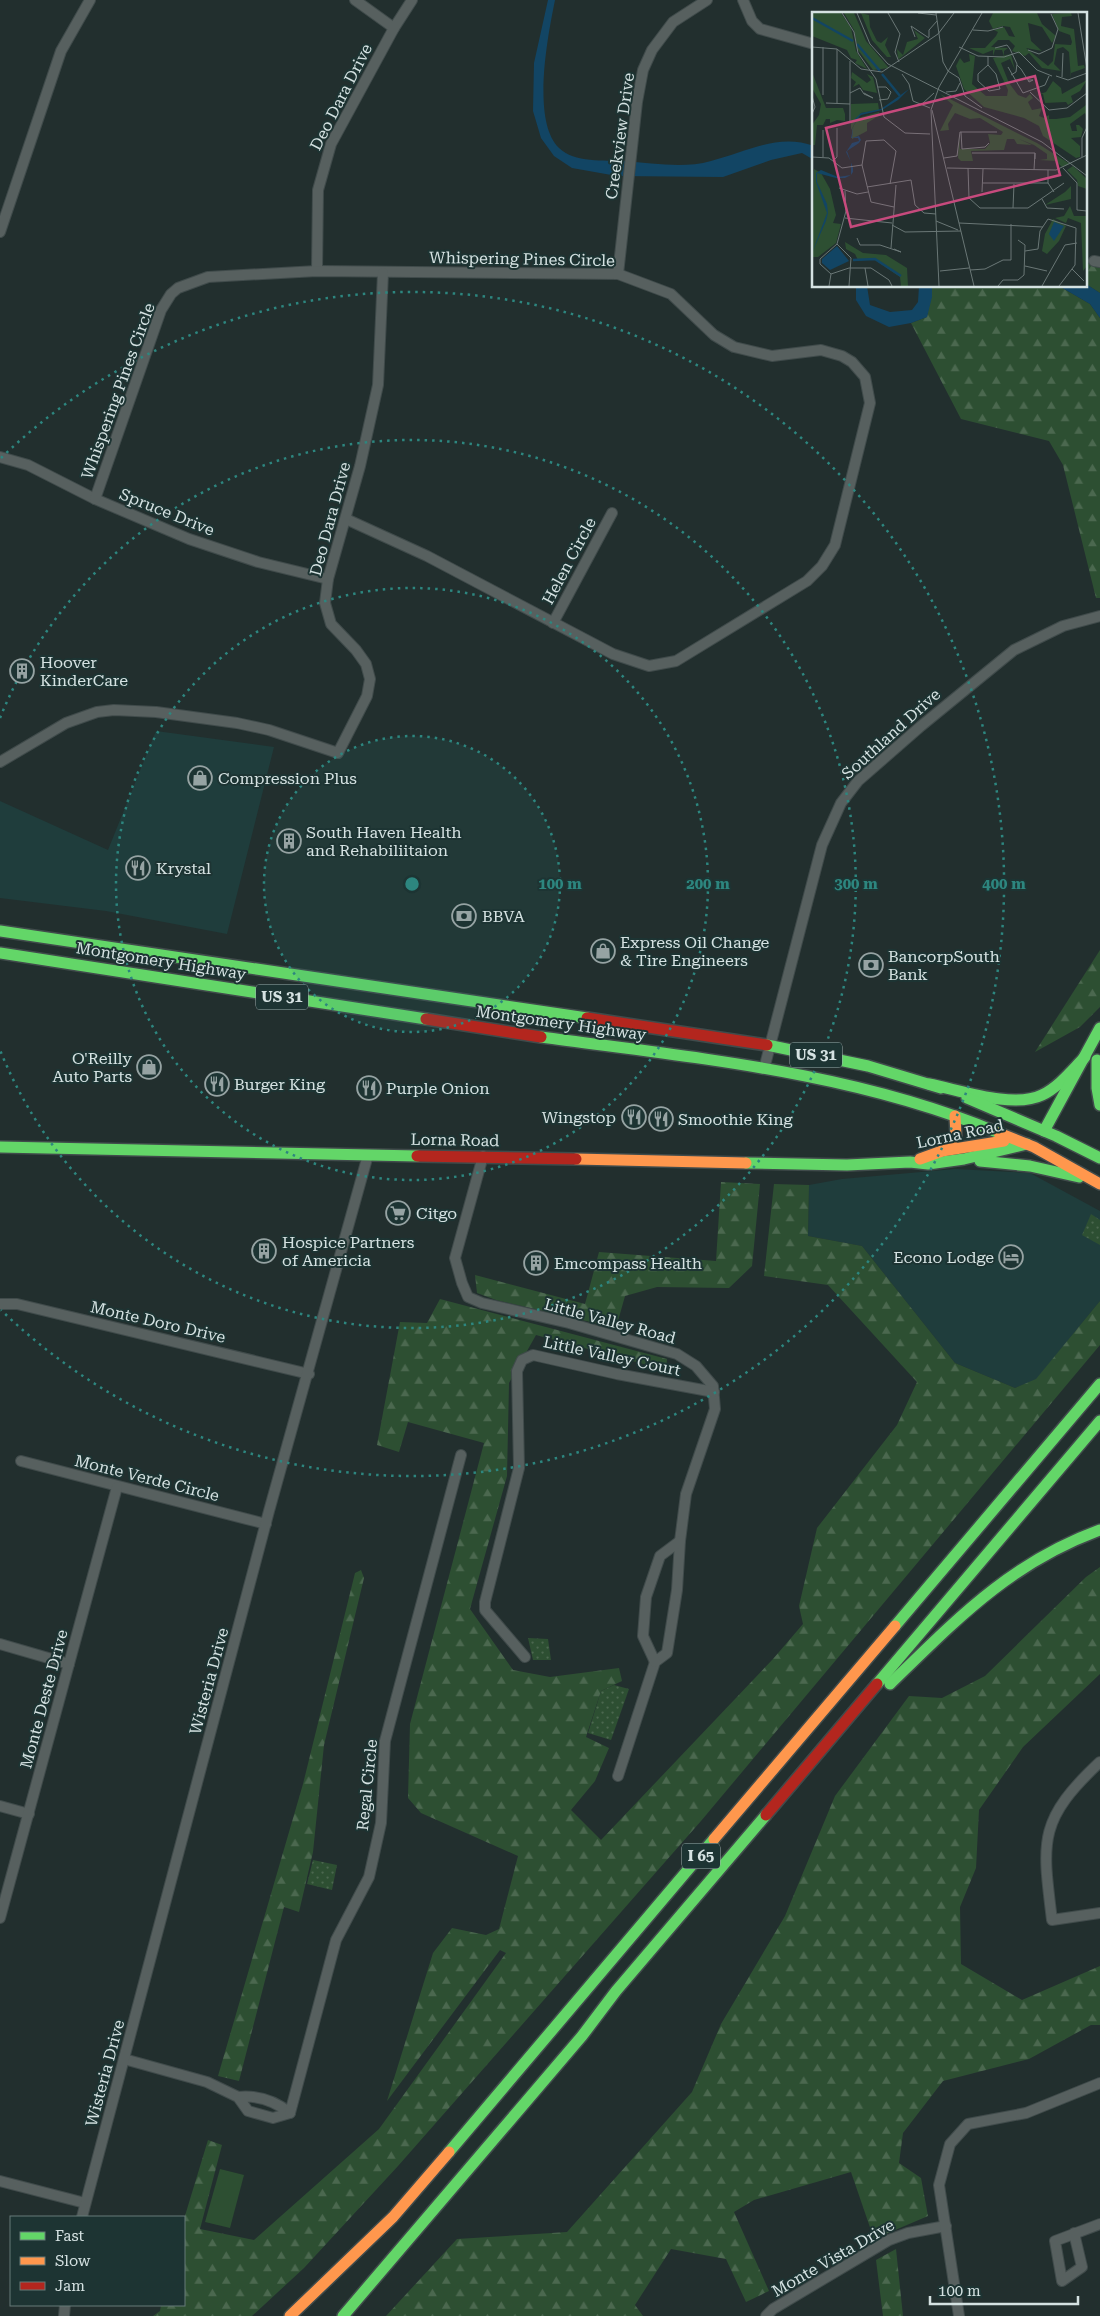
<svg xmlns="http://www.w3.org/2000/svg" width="1100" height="2316" font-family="'Roboto Serif',serif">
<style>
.built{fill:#1f3d3c}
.grass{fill:url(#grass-dots)}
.forest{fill:url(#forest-firs)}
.pitch{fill:#2d4f32}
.water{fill:#124564}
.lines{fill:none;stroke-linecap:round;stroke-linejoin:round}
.street-casing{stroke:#404b4b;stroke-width:12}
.fast-casing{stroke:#404b4b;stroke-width:14}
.slow-casing{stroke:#404b4b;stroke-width:14}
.jam-casing{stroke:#404b4b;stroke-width:14}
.street{stroke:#57605f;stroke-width:10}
.fast{stroke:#63d668;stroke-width:11}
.slow{stroke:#ff974d;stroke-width:11}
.jam{stroke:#b3261e;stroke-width:11}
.ring{fill:none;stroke:#2d867f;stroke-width:2.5;stroke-dasharray:2.5 5}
.labels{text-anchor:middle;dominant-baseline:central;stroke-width:4;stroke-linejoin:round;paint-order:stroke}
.shield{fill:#1d3433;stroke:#9eaeae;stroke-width:1}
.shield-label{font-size:15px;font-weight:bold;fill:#d5e2e2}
.street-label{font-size:16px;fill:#d5e2e2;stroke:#1d3433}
.poi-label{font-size:16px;fill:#d5e2e2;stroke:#1d3433;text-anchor:start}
.inset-river{fill:none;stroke:#124564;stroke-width:2.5}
.inset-road{fill:none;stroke:#6a7776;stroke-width:1}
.view{fill:#c74a7d;fill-opacity:0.15;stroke:#c74a7d;stroke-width:2.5}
.inset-edge{fill:none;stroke:#d5e2e2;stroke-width:2.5}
.centre{fill:#2d867f;stroke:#1d3433;stroke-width:2.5}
.ring-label{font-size:15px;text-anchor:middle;font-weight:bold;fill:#2d867f;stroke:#1d3433;stroke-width:4;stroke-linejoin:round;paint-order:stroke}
</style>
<defs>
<pattern id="grass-dots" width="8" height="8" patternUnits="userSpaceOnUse" patternTransform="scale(1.25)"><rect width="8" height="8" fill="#2d4f32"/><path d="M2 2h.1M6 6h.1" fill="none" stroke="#4b684f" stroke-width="1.8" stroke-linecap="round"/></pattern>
<pattern id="forest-firs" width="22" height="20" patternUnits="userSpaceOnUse" patternTransform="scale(1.25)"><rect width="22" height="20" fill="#2d4f32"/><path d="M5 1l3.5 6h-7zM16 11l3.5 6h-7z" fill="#4b684f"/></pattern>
</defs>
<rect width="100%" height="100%" fill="#222f2e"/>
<g class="built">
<path d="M156 731 274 747 227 934 106 911 0 898V801L108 850Z"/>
<path d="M955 1169 1030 1173 1100 1211V1301L1036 1380 1015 1388 955 1363 862 1246 808 1236 809 1185 842 1179Z"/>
</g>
<g class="grass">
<path d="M1091 1214 1100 1220V1245L1082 1235Z"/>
<path d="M528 1638 548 1639 551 1660H533Z"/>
<path d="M614 1685 629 1689 611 1740 588 1733 601 1691Z"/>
<path d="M313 1860 337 1865 332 1890 307 1884Z"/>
</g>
<g class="forest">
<path d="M1086 263 1100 267V293L1086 284Z"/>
<path d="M932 286H1059L1090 304 1100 318V598H1096L1063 465 1049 441 961 419 911 323 927 317Z"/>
<path d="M1100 950V1007L1080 1027 1035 1052Z"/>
<path d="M721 1182 760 1184 752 1266 729 1288 657 1287 625 1296 616 1328 496 1300 477 1293 475 1275 585 1304 599 1252 716 1261Z"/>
<path d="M774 1184 809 1185 808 1236 862 1246 955 1363 1015 1388 1036 1379 1100 1301V1345L701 1821 398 2166 304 2268 252 2316H153L160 2311 161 2305H184V2219L208 2140 222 2145 200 2229 254 2240 379 2129 506 1953 500 1950 387 2101 433 1953 452 1928 486 1935 499 1929 518 1856 421 1813 408 1798 410 1724 484 1443 408 1422 399 1452 377 1445 400 1322 427 1323 440 1299 667 1359 666 1370 536 1335 509 1383 507 1476 470 1609 513 1670 550 1677 619 1668 622 1681 601 1691 586 1737 609 1748 595 1781 571 1810 601 1840 773 1659 803 1624 799 1606 817 1528 897 1425 917 1382 828 1285 764 1276Z"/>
<path d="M1100 1567V1674L1023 1747 979 1810 976 1868 960 1907 961 1964 1022 2000 1100 1966V2025H1091L1029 2059 943 2081 903 2133 899 2163 921 2178 928 2216 874 2239 851 2172 754 2200 734 2212 769 2291 746 2302 726 2259 671 2249 635 2305 643 2316H386L457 2239 567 2232 692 2092 721 2024 785 1916 835 1796 909 1696 942 1698 985 1676 1086 1577Z"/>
<path d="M361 1570 364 1578 324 1745 313 1852 299 1912 284 1907 239 2081 218 2076 303 1784 355 1573Z"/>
<path d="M896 2249 903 2316H883L876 2260Z"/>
</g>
<path class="pitch" d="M220 2169 244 2175 230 2228 205 2222Z"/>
<g class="water">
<path d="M548 0H555C548 35 531 121 559 148 574 163 605 160 624 161 653 163 683 169 711 161 746 152 778 133 814 146V160L802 153 771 160 723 177 617 176 572 168 554 156 541 138 533 111 534 63Z"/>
<path d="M1086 284 1100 293V318L1090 304 1059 286H1086Z"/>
<path d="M856 286H867L870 305 890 312 912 310 918 302 919 286H932V297L927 317 911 323 889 327 866 316 856 300Z"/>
</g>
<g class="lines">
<g class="street-casing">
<g id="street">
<path d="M355 0 394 28"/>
<path d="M743 0 752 21 760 29 814 44"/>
<path d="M0 232 61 51 90 0"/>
<path d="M1094 261 1100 262"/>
<path d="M317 271 318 190 331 144 394 28 412 0"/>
<path d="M618 274 637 102 643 70 652 50 673 22 707 0"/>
<path d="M0 457 28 465 95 499 189 539 258 562 328 579"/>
<path d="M95 499 161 310 171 294 178 288 208 277 317 271 618 274 671 294 714 335 734 347 772 356 821 350 842 356 852 362 865 377 870 403 835 545 822 566 807 581 676 661 649 666 613 654 427 556 346 519"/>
<path d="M553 623 612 513"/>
<path d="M0 762 66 723 97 712 114 710 156 712 237 723 269 730 338 753 367 696 370 679 366 664 356 650 331 624 325 603 328 579 360 466 378 385 383 273"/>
<path d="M764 1069 822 845 841 803 858 781 921 726 1014 650 1063 626 1100 616"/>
<path d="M483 1156 455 1258 462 1283 468 1297 482 1303 569 1323 677 1354 696 1366 713 1386 715 1409 686 1494 680 1541 677 1590 667 1653 655 1662 618 1776"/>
<path d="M0 1304H17L309 1374"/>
<path d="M21 1461 266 1524"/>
<path d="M0 1644 69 1664"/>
<path d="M525 1657 485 1610V1602L519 1468 517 1371 522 1360 533 1355 617 1374 714 1392"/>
<path d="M655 1662 643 1636 646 1597 660 1556 680 1541"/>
<path d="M1100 1762C1038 1820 1042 1840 1052 1920L1100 1913"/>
<path d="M0 1806 29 1814"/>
<path d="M0 1918 117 1487"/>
<path d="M124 2059 207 2082 238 2097 248 2111 273 2118 290 2113C275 2101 257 2095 238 2097"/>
<path d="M290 2113 336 1940 369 1877 381 1823 385 1741 461 1455"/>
<path d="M0 2181 85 2203"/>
<path d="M82 2217 269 1511 368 1155"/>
<path d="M1074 2233 1082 2267 1062 2281 1055 2241 1100 2224"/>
<path d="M64 2316 65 2305"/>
<path d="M766 2316 773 2309 889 2240 908 2233 946 2226"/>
<path d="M959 2316 939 2185 950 2144 968 2124 1026 2113 1100 2083"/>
</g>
</g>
<g class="fast-casing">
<g id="fast">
<path d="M0 931 587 1018"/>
<path d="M0 953 426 1019"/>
<path d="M541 1037C695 1058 854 1072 999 1133"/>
<path d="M767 1045 868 1066 941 1088"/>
<path d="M1097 1060V1088L1100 1105"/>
<path d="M929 1084C960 1090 1013 1109 1042 1095 1059 1087 1072 1070 1085 1057"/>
<path d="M967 1098 1056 1136 1100 1158"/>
<path d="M1044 1131 1100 1028"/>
<path d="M0 1147 417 1156"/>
<path d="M980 1161 1030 1166 1079 1177"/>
<path d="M746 1163 847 1165 910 1162 928 1164 964 1159 1027 1144"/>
<path d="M895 1626 1100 1384"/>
<path d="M877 1684 1100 1421"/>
<path d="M890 1684C957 1619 1010 1563 1100 1530"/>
<path d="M449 2152 714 1839"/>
<path d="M343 2316 582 2036 616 1991 766 1815"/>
</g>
</g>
<g class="slow-casing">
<g id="slow">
<path d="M999 1133 1034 1147 1100 1184"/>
<path d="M942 1151 956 1136 955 1116"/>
<path d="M576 1159 746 1163"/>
<path d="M920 1159 942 1151 1004 1141"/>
<path d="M714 1839 895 1626"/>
<path d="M290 2316 393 2217 449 2152"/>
</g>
</g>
<g class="jam-casing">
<g id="jam">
<path d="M587 1018 767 1045"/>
<path d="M426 1019 541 1037"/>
<path d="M417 1156 576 1159"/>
<path d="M766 1815 877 1684"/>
</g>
</g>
<use href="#street" class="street"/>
<use href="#fast" class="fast"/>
<use href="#slow" class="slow"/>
<use href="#jam" class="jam"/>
</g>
<circle cx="412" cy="884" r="148" fill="#2d867f" fill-opacity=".12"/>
<g class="ring">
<circle cx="412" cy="884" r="148"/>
<circle cx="412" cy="884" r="296"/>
<path d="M0 718A444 444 0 1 1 0 1050"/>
<path d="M1 458A592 592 0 1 1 1 1310"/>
</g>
<defs>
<g id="building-ring" transform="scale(1.25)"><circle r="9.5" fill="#1d3433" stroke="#96a3a3" stroke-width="1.5"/><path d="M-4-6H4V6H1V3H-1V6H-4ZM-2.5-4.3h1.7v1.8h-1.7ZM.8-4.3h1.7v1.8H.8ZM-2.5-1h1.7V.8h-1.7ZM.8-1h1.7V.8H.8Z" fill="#96a3a3"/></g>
<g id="shop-ring" transform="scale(1.25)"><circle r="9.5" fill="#1d3433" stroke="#96a3a3" stroke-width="1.5"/><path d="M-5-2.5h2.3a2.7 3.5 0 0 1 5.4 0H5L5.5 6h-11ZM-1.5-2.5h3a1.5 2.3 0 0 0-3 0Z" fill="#96a3a3"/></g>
<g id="restaurant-ring" transform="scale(1.25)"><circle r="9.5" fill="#1d3433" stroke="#96a3a3" stroke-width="1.5"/><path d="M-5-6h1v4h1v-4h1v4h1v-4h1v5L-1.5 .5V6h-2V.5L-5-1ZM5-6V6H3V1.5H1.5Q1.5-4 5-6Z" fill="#96a3a3"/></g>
<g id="bank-ring" transform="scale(1.25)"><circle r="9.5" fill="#1d3433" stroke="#96a3a3" stroke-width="1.5"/><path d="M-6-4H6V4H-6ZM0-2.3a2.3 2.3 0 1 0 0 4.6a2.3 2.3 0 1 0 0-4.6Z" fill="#96a3a3"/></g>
<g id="supermarket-ring" transform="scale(1.25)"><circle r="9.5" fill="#1d3433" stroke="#96a3a3" stroke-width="1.5"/><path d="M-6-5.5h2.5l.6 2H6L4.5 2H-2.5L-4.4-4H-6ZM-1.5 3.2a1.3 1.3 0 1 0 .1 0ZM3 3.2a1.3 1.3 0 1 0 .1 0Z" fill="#96a3a3"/></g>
<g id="hotel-ring" transform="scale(1.25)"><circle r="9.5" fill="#1d3433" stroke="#96a3a3" stroke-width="1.5"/><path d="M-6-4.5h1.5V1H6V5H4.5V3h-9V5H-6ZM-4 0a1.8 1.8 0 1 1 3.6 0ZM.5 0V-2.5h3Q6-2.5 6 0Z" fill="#96a3a3"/></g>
</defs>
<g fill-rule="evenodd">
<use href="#building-ring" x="22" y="671"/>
<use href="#shop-ring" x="200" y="778"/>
<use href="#building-ring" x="289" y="841"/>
<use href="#restaurant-ring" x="138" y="868"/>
<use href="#bank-ring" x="464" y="916"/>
<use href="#shop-ring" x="603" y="951"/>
<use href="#bank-ring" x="871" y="965"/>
<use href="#shop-ring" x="149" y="1067"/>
<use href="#restaurant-ring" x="217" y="1084"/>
<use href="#restaurant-ring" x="369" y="1088"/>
<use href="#restaurant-ring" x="634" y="1117"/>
<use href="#restaurant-ring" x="661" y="1119"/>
<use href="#supermarket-ring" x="398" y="1213"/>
<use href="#building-ring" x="264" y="1251"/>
<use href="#hotel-ring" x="1011" y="1257"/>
<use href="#building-ring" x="536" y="1263"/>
</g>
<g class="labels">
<g class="shield">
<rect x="256" y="984.5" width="52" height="25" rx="4"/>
<rect x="790" y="1042.5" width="52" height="25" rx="4"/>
<rect x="682" y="1843.5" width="38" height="25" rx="4"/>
</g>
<g class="shield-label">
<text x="282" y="997">US 31</text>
<text x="816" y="1055">US 31</text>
<text x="701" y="1856">I 65</text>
</g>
<g class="street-label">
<text transform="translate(341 97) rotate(-63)">Deo Dara Drive</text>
<text transform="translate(620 136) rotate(-82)">Creekview Drive</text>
<text transform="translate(522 259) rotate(1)">Whispering Pines Circle</text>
<text transform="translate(118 391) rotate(-70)">Whispering Pines Circle</text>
<text transform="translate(167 512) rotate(22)">Spruce Drive</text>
<text transform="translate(330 519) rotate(-75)">Deo Dara Drive</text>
<text transform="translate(569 561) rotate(-62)">Helen Circle</text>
<text transform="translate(891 734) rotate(-42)">Southland Drive</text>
<text transform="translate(161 961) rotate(9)">Montgomery Highway</text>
<text transform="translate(561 1023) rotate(8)">Montgomery Highway</text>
<text transform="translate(960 1134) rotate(-12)">Lorna Road</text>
<text transform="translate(455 1140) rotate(1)">Lorna Road</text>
<text transform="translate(610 1321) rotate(15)">Little Valley Road</text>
<text transform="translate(158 1322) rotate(13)">Monte Doro Drive</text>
<text transform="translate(612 1356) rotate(12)">Little Valley Court</text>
<text transform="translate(147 1478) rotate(14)">Monte Verde Circle</text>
<text transform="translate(209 1681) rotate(-75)">Wisteria Drive</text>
<text transform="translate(44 1699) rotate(-75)">Monte Deste Drive</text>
<text transform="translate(367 1785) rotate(-84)">Regal Circle</text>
<text transform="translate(105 2073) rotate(-75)">Wisteria Drive</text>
<text transform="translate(833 2258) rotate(-30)">Monte Vista Drive</text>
</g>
<g class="poi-label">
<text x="40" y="662">Hoover<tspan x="40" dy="18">KinderCare</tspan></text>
<text x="218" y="778">Compression Plus</text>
<text x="306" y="832">South Haven Health<tspan x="306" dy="18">and Rehabiliitaion</tspan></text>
<text x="156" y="868">Krystal</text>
<text x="482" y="916">BBVA</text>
<text x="620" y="942">Express Oil Change<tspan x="620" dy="18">&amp; Tire Engineers</tspan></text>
<text x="888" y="956">BancorpSouth<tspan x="888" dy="18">Bank</tspan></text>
<text x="132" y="1058" text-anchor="end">O'Reilly<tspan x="132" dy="18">Auto Parts</tspan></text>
<text x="234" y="1084">Burger King</text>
<text x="386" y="1088">Purple Onion</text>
<text x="616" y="1117" text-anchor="end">Wingstop</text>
<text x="678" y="1119">Smoothie King</text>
<text x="416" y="1213">Citgo</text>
<text x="282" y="1242">Hospice Partners<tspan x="282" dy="18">of Americia</tspan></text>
<text x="994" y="1257" text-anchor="end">Econo Lodge</text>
<text x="554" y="1263">Emcompass Health</text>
</g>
</g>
<g transform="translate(812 12)">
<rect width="275" height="275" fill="#222f2e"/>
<path d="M2 157 9 161 18 177 24 203 21 211 29 212 24 231 6 245H0ZM241 207 254 214 247 229 235 242 230 239 233 222Z" fill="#2d4f32"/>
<path d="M0 1H29L39 16 44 39 55 57 43 51 45 48 39 46 35 38 0 24ZM32 1H42L54 29 77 56 61 58 46 38 42 18ZM49 1 57 3 58 15 65 29 69 31 76 25 73 33 79 45H75L60 28ZM181 1H225L230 12 244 24 240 31 230 15 216 11 219 29 230 39 214 36 236 54 241 49 243 32 259 33 260 30 258 23 247 19 240 2 259 1 260 4 250 5 249 14 262 17 266 54 272 53 273 56 259 61V67L257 40 251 35 245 37 242 52 249 59 230 56 217 41 213 44 200 39 203 34 197 28H186L179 35 196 36 192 39V44L190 38H183L181 44V38L171 42 157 36H173L184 24 186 20 182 18 192 15 197 24 203 25 198 15 191 14 181 17 177 9ZM102 18 113 26 87 47 86 46 85 37 91 43 95 30 106 27ZM157 42 163 44 160 72 174 84H195L196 78 181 46 199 42 203 58 198 47 189 51 197 71 206 83 214 86 218 82 221 86 216 90 220 98 230 96 227 104 232 106 237 103V107H244L258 105 274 93 275 105 273 101 258 112 260 119H265L264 113H267L271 117 269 125 259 126 268 134V145L264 146 231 124 227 114 212 106 172 95 152 77 144 54 148 46 152 51 158 49ZM0 60 14 96H31L33 102V109L25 108 18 111V107H14L11 113H5L3 133H0V113L7 103 9 92 0 76ZM40 60 55 71 59 68 55 62 61 65 65 81 51 78 47 72 41 75 44 70 39 66ZM275 68 268 79 259 84 261 90 256 93 254 90 233 91 231 82 222 84 234 80 241 69 249 76 250 82ZM128 82 225 131 258 152 250 155 244 149 227 148 235 147V142L222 133 207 127 220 133 205 132 202 127H195L192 138 159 139 161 149H149L146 146 147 124 148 137H173L178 131 176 122 189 123 191 120 168 106 158 107 143 101 136 112 137 118 128 119 141 93ZM66 91 67 98 49 101 39 118V92ZM67 100 68 103 55 111V119L40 127V117L46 106ZM261 154 275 167V177L266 174 265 168 255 158ZM259 174V187L233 193 253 180ZM258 194 262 204H275V254L271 259 269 211 256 206 254 211 243 206 252 204ZM33 230 51 241 74 243 95 256 96 274H89L88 265 63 248H46L43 242 34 237Z" fill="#2d4f32"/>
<path d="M97 77 86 88 70 98 49 103 42 110 40 126 47 124 49 128 47 131 35 139 41 156V160L39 163 33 166H24L5 161V170L15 192 16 201 14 209 0 241 15 201 4 170V161L9 158 26 165 39 163V150L34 140 40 131 47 129 46 126H39L43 107 49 101 69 97ZM242 210 252 214 242 229 237 222ZM25 234 37 249 18 258 10 251V247Z" fill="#124564"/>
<path class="inset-river" d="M0 6 41 29M45 32 68 59M70 62 88 84M41 248 63 247 89 264"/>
<path class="inset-road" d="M30 1 42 20 46 41 64 67 72 105 93 121 118 122M45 1 58 32 76 52 230 130 275 164M76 1 88 22 83 40 87 50M106 1 124 3M124 1 131 50 136 59M266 1 275 57M161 18 176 19 191 15M103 25 99 14 117 26M117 25V18L125 9M0 35 25 37 49 57 70 60 126 22 142 1M11 35V83M147 35 166 44 192 45 207 40 225 58 240 64M183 36 195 33 198 37 205 52 204 60 199 63M216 38 227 42 240 36 246 17 239 2M176 53 166 62V69L177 79 188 77 184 62 176 53V44M205 53 209 57 214 65 216 68 217 70 221 68H216M196 55 211 81 233 73 237 64M136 59 147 66 153 84 170 96M90 62 97 72 101 89 118 96M244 64 256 68 275 61M250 65 251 41M66 75H74L79 80 76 87 67 88M134 80 144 79 148 71M218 80 237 98 255 96 275 81M38 81 48 76 52 82M52 81 61 86 52 82M0 84 3 95 0 102M14 91 38 92M25 91V37M110 92 122 81M120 98 162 274M38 111V49M11 118V145M149 120 150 137 173 135 177 131M160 141H223M0 145 17 146 30 156 50 153M270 145V126L275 115M132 146 145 144 148 120H185M21 149 25 145V116M135 156 244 158 275 143M156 156 157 186 168 196H216L252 171M251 156 265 171V198L275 199M222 158 223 141V147M236 158V171L242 180M171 171H236M78 172 84 139 72 128 54 129 50 153 59 190 82 195M55 175 99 168 103 193 112 201 124 202M27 176 45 182 56 180M170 180 171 157M230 187 235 196 252 197M201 196 202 172M33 206 80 211M124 209 146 218M147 211 231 215M80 213 93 220 149 219M45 226 48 233H68L89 240 82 237M25 232 39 246 37 274M79 236 84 173M213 239 226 237 228 219 236 207 264 216 263 253 247 274M8 247 25 232 34 199 33 179M8 247V252L19 262 17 274M213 254 235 259M53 256 56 274M260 257 272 269M158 258 173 257 191 248H199V212M128 259 157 256M19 262 37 256H59L77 268 80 274M127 274 119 98 127 75 170 1M186 274 191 268H206L212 263 213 233 206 228M230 274 253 233 265 231"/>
<path class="view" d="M223 64 248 163 39 215 14 116Z"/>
<rect width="275" height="275" class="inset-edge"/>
</g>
<circle cx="412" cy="884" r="8" class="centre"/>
<g class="ring-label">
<text x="560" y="889">100 m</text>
<text x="708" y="889">200 m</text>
<text x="856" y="889">300 m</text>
<text x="1004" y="889">400 m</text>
</g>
<rect x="10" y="2216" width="175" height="90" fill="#1d3433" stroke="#677a79"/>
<rect x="20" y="2232" width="25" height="8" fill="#63d668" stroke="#677a79"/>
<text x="55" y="2241" font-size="15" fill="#d5e2e2">Fast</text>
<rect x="20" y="2257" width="25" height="8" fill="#ff974d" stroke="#677a79"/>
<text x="55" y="2266" font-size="15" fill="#d5e2e2">Slow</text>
<rect x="20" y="2282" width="25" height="8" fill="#b3261e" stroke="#677a79"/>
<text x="55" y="2291" font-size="15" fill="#d5e2e2">Jam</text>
<path d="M930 2296v8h148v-8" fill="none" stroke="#d5e2e2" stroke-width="2.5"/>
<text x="938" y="2296" font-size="15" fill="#d5e2e2" stroke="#1d3433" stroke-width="4" paint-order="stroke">100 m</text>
</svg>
